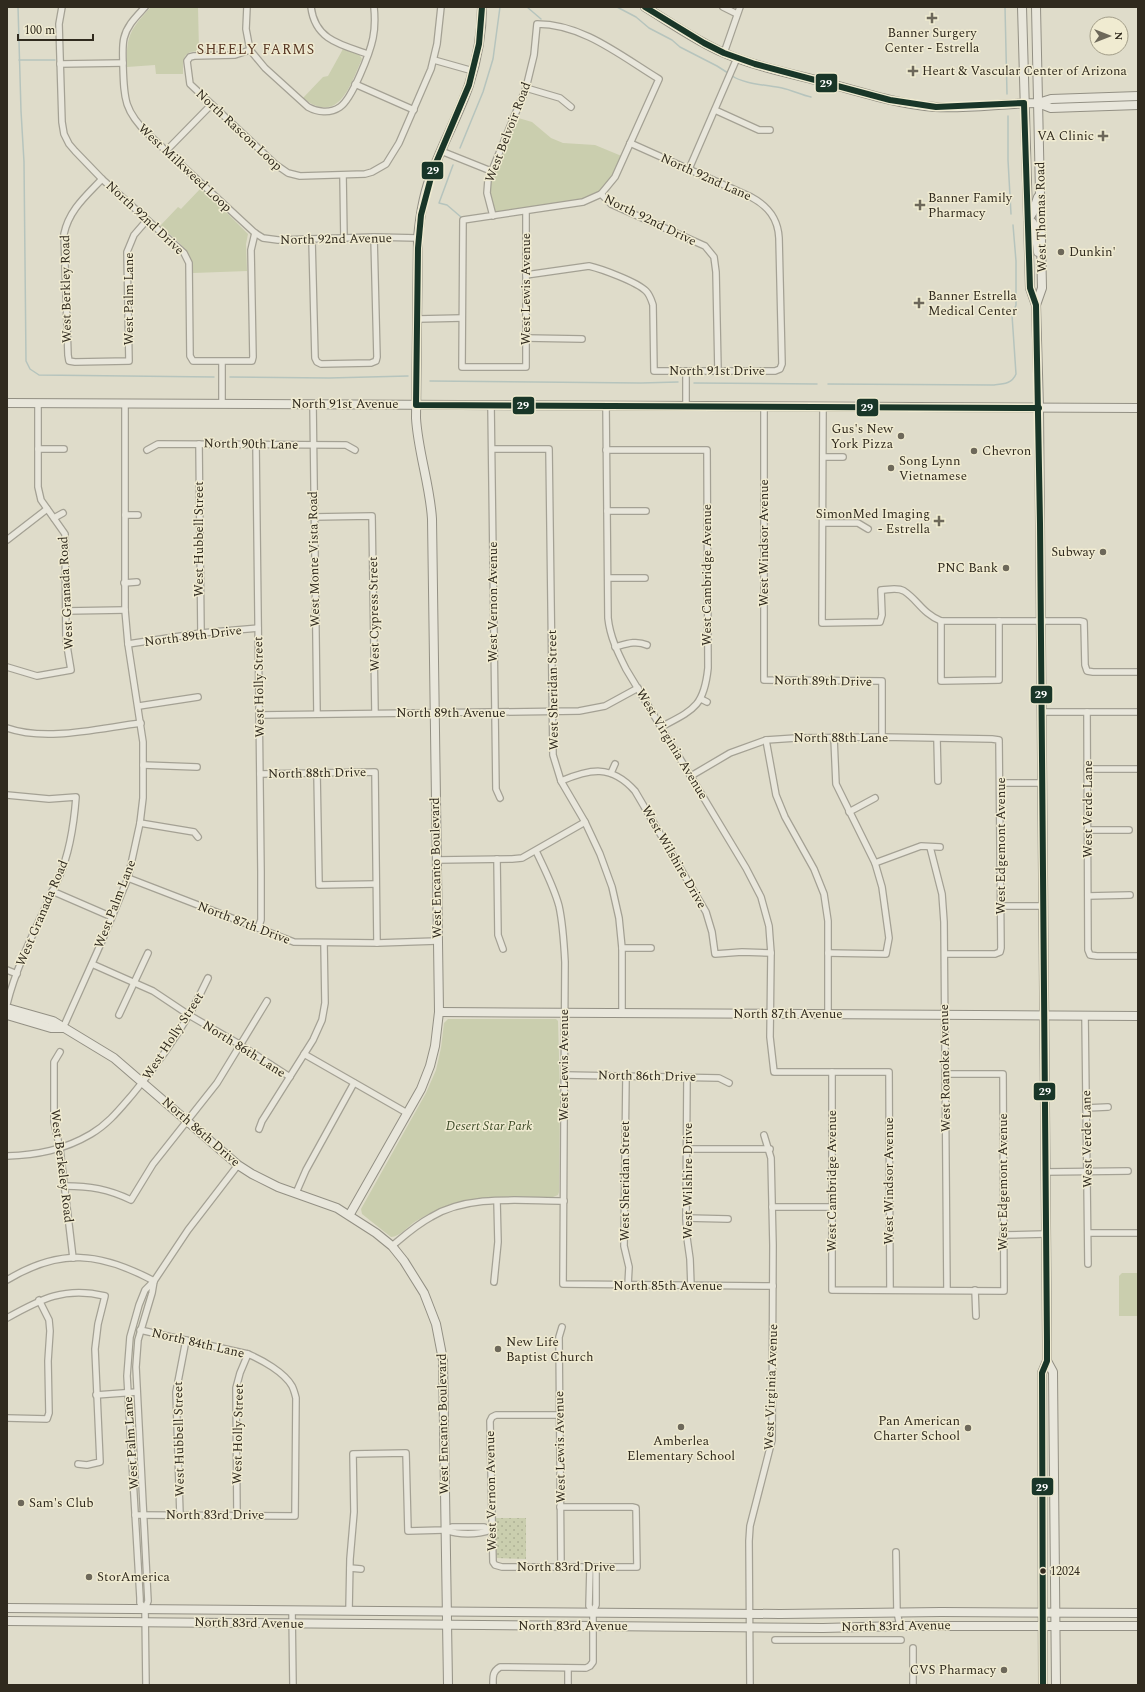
<svg xmlns="http://www.w3.org/2000/svg" width="1145" height="1692" font-family="Spectral,serif">
<style>
.grass{fill:url(#grass-dots)}
.green{fill:#caceae}
.lines{fill:none;stroke-linecap:round;stroke-linejoin:round}
.stream{stroke:#b6c4bd;stroke-width:1.5}
.street-casing{stroke:#a4a194;stroke-width:8}
.secondary-casing{stroke:#939084;stroke-width:10}
.street{stroke:#e8e6db;stroke-width:5.5}
.secondary{stroke:#e8e6db;stroke-width:8}
.bus-1-casing{stroke:#f0ebd1;stroke-width:9}
.bus-1{stroke:#193628;stroke-width:6}
.poi-dot{fill:#6d685a;stroke:#f0ebd1;stroke-width:1.5}
.bus-dot{fill:#302a1e;stroke:#f0ebd1;stroke-width:1.5}
.labels{text-anchor:middle;dominant-baseline:central;stroke-width:3;stroke-linejoin:round;paint-order:stroke}
.bus-label{font-size:12px;fill:#302a1e;stroke:#f0ebd1;text-anchor:start}
.poi-label{font-size:13px;fill:#302a1e;stroke:#f0ebd1;text-anchor:start}
.street-label{font-size:13px;fill:#302a1e;stroke:#f0ebd1}
.park-label{font-size:13px;font-style:italic;fill:#3c4a27;stroke:#f0ebd1}
.neighbourhood-label{font-size:14px;letter-spacing:1px;fill:#573623;stroke:#f0ebd1}
.line-badge{stroke:#f0ebd1;stroke-width:1.5}
.badge-label{font-size:11px;text-anchor:middle;font-weight:bold;fill:#fff}
</style>
<defs>
<pattern id="grass-dots" width="8" height="8" patternUnits="userSpaceOnUse"><rect width="8" height="8" fill="#caceae"/><path d="M2 2h.1M6 6h.1" fill="none" stroke="#aeb195" stroke-width="1.8" stroke-linecap="round"/></pattern>
</defs>
<rect width="100%" height="100%" fill="#dfdcca"/>
<path class="grass" d="M494 1518H526V1559L496 1558Z"/>
<g class="green">
<path d="M151 7H198L199 51 190 52 185 56 183 64V74H156L155 65 127 67C126 35 130 30 151 7Z"/>
<path d="M343 49 359 54 362 59C350 85 339 126 303 98L323 77 328 76Z"/>
<path d="M515 117 532 122 551 138 563 143 595 145 624 157 615 177 595 198 493 216 487 187Z"/>
<path d="M201 188 211 195V197L248 234 246 244 247 271 193 273C193 250 176 240 160 226L178 207 181 209Z"/>
<path d="M448 1019H556L558 1021 560 1093 559 1192 558 1195 553 1197C517 1197 481 1194 447 1206 436 1210 426 1215 416 1221 409 1225 400 1237 391 1237L362 1214 361 1209 426 1093 436 1070 441 1048 444 1023Z"/>
<path d="M1122 1273H1138V1316H1119V1276Z"/>
</g>
<g class="lines">
<g class="stream">
<path d="M18 7 21 111 24 162 26 361 30 369 39 375 214 377"/>
<path d="M527 7 541 19"/>
<path d="M617 7 636 17 649 28 672 40 680 47 717 66 728 73"/>
<path d="M1005 7 1007 94"/>
<path d="M19 60H55"/>
<path d="M731 75C742 84 768 85 782 88 792 90 801 95 811 97"/>
<path d="M1008 116V160L1011 214"/>
<path d="M460 148 483 92 493 59 500 7"/>
<path d="M453 165 439 203 447 205 461 217"/>
<path d="M230 377 329 378 408 376"/>
<path d="M430 381 641 383 678 382"/>
<path d="M694 383 817 384"/>
<path d="M828 384 993 385C1003 384 1012 384 1016 374L1012 315 1016 305V261L1013 225"/>
</g>
<g class="street-casing">
<g id="street">
<path d="M62 7 59 24 62 122 64 134 69 144 75 151 102 179 184 253 189 263 190 356 193 361H252L253 357 251 250 255 233"/>
<path d="M145 7C137 16 127 25 124 38 122 46 123 57 123 65 124 99 124 111 149 135L255 233 263 238 278 240 374 237 418 238"/>
<path d="M247 7 246 29 250 50"/>
<path d="M311 7C315 40 341 45 368 54"/>
<path d="M723 7 737 14"/>
<path d="M250 50 235 55 194 56 190 57 187 61 190 84 275 164 288 173 300 176 365 174 372 172 386 164 399 143 431 69 437 44 441 7"/>
<path d="M250 50 265 68 308 107C317 112 330 114 340 107 352 99 370 53 373 38 375 28 375 17 374 7"/>
<path d="M724 53 740 7"/>
<path d="M434 60 473 71"/>
<path d="M60 64 123 63"/>
<path d="M355 84 414 110"/>
<path d="M526 88 560 98 571 107"/>
<path d="M715 110 759 130H770"/>
<path d="M166 151 211 105"/>
<path d="M441 151 491 171"/>
<path d="M689 169 737 58"/>
<path d="M343 175 344 239"/>
<path d="M102 179C86 196 69 210 64 234L68 355 69 361 75 362 129 361 127 252 134 235 147 220"/>
<path d="M601 194 611 204 705 246 714 257 716 272 718 371"/>
<path d="M493 216 487 193 488 180 526 88 534 55 537 24C583 24 621 56 659 79L615 177 601 194 583 202 463 220 462 367H526V211"/>
<path d="M312 240 315 358 317 362 321 364 371 363 376 361 377 357 374 237"/>
<path d="M526 275 589 266C602 269 637 282 646 291 650 295 651 299 653 305L654 371H775L780 369 782 364 779 238C778 218 768 206 751 197L630 143"/>
<path d="M418 319 462 318"/>
<path d="M526 338 582 339"/>
<path d="M686 371V406"/>
<path d="M222 404V362"/>
<path d="M313 404 317 714"/>
<path d="M491 405 496 789 500 798"/>
<path d="M606 405 608 618C610 637 618 653 626 669L746 868 761 897 769 926 771 953 770 1037 774 1072H889L890 1289"/>
<path d="M764 406V680L882 681V737"/>
<path d="M823 406 822 623 880 622 882 615 881 590C888 590 897 587 904 591 918 600 922 613 941 621H1080L1084 622 1085 665 1087 671 1093 672H1138"/>
<path d="M199 444 201 633"/>
<path d="M256 444 261 871V920L258 928"/>
<path d="M38 449H64"/>
<path d="M492 449H549L553 755 561 781 585 822 600 854 612 887 619 918 622 948V1013"/>
<path d="M147 450 158 444 346 445 355 450"/>
<path d="M606 450H707L708 668C704 707 693 710 661 727"/>
<path d="M823 457H843"/>
<path d="M607 511H646"/>
<path d="M125 515H138"/>
<path d="M313 517 372 516 375 713"/>
<path d="M54 518 63 513"/>
<path d="M823 523H858L868 529"/>
<path d="M7 540 47 509"/>
<path d="M608 578H645"/>
<path d="M124 583 137 582"/>
<path d="M65 611 125 610"/>
<path d="M941 621V681L999 680V621"/>
<path d="M128 644 201 633 258 628"/>
<path d="M615 647C626 644 636 640 647 645"/>
<path d="M7 667 37 676 71 670 66 640 65 534 41 500 38 487V403"/>
<path d="M701 699 707 702"/>
<path d="M139 706 198 697"/>
<path d="M1042 712H1138"/>
<path d="M1087 712 1088 950 1090 955 1097 956H1138"/>
<path d="M260 715 579 711 605 706 638 688"/>
<path d="M7 728C47 742 100 728 141 723"/>
<path d="M937 739 938 781"/>
<path d="M766 740 776 795 785 817 814 869 824 894 828 921V1015"/>
<path d="M143 765 197 767"/>
<path d="M1087 769H1138"/>
<path d="M317 773 319 885 376 884"/>
<path d="M611 773 615 764"/>
<path d="M260 774 375 772 377 943"/>
<path d="M691 776 730 753 766 740 796 738 882 737 992 739 999 740 1001 948 1000 952 995 954H945"/>
<path d="M561 781C590 769 611 764 635 791L706 912 712 932 715 954 742 952 771 953"/>
<path d="M1000 783H1042"/>
<path d="M7 795 49 799 76 797C74 824 70 852 59 877 41 919 18 960 7 1004"/>
<path d="M849 812 875 798"/>
<path d="M140 823 194 832 198 837"/>
<path d="M1088 830H1129"/>
<path d="M930 847 942 894 944 922 947 1290"/>
<path d="M536 851C544 868 554 887 559 906 563 924 564 943 565 962L563 1284 773 1286"/>
<path d="M497 859 498 935 503 949"/>
<path d="M437 860 512 859 522 858 585 822"/>
<path d="M875 863 921 846 940 847"/>
<path d="M128 878 294 942 377 943 437 941"/>
<path d="M52 891 112 917"/>
<path d="M1088 896 1130 895"/>
<path d="M1001 906H1043"/>
<path d="M622 948H651"/>
<path d="M828 953 886 954 889 938 882 887 875 863 836 784 834 738"/>
<path d="M92 964 153 991 189 1015 239 1044 290 1077"/>
<path d="M7 970 17 974"/>
<path d="M119 1015 148 953"/>
<path d="M1085 1015 1088 1264"/>
<path d="M63 1028 102 941 128 878 140 823 143 798V742L128 644 125 610V404"/>
<path d="M60 1052 54 1062V1122L60 1149 73 1258"/>
<path d="M304 1054 407 1113"/>
<path d="M832 1072V1290L1004 1291 1003 1074H945"/>
<path d="M565 1075 719 1078 729 1083"/>
<path d="M626 1076 624 1246 629 1267 628 1285"/>
<path d="M687 1077 686 1218 687 1238 690 1259 691 1286"/>
<path d="M1086 1108 1108 1107"/>
<path d="M259 1129 262 1121 313 1040 322 1020 325 1003 324 943"/>
<path d="M687 1149H770"/>
<path d="M7 1156C37 1155 64 1150 91 1134 108 1124 119 1110 132 1095 162 1059 189 1020 208 978"/>
<path d="M1045 1172 1128 1171"/>
<path d="M65 1186C90 1186 108 1189 131 1200L153 1164 217 1083 267 1001"/>
<path d="M296 1193 306 1170 354 1083"/>
<path d="M772 1207H832"/>
<path d="M686 1218 728 1219"/>
<path d="M1088 1233H1138"/>
<path d="M1003 1235 1046 1234"/>
<path d="M392 1246C404 1236 416 1225 431 1217 469 1194 521 1201 564 1201"/>
<path d="M7 1280C60 1248 100 1252 154 1281"/>
<path d="M494 1282 498 1242 497 1201"/>
<path d="M975 1290 976 1316"/>
<path d="M7 1318C41 1299 65 1286 105 1296L98 1324 95 1349 100 1462 87 1465 78 1464"/>
<path d="M96 1395 137 1392"/>
<path d="M559 1415H496L492 1417 490 1421 493 1562 495 1565 502 1567H637L636 1508 632 1507H560"/>
<path d="M7 1418 47 1419 49 1413 48 1361 50 1331 49 1320 39 1300"/>
<path d="M135 1515 295 1516 296 1398C295 1394 294 1390 292 1386 284 1372 262 1360 248 1354L140 1330"/>
<path d="M180 1515 176 1392 186 1340"/>
<path d="M237 1515 236 1388 240 1373 248 1354"/>
<path d="M445 1530C459 1535 477 1535 491 1530"/>
<path d="M896 1552 897 1612 900 1626"/>
<path d="M350 1568 361 1569"/>
<path d="M561 1568 559 1337 562 1327"/>
<path d="M590 1568 589 1606 593 1612"/>
<path d="M145 1609 140 1603V1598L127 1376 130 1337 139 1305 145 1290 154 1281 188 1230 238 1165"/>
<path d="M292 1610 293 1685"/>
<path d="M349 1610 350 1559 354 1512 353 1454 406 1453 408 1531 444 1530 452 1527H484L491 1530"/>
<path d="M775 1640H901"/>
<path d="M568 1668V1685"/>
<path d="M146 1685 145 1609 148 1601 136 1367 138 1340 152 1293 154 1281"/>
<path d="M493 1685C493 1677 492 1672 500 1667L586 1668 590 1666 593 1662V1612L596 1605V1568"/>
<path d="M750 1685 749 1541 750 1526 772 1440 773 1245 771 1158 764 1135"/>
<path d="M913 1685V1648"/>
</g>
</g>
<g class="secondary-casing">
<g id="secondary">
<path d="M645 7C671 23 696 41 724 53 754 66 788 73 820 81 858 91 896 104 935 107 969 109 1004 103 1038 103L1051 99 1138 96"/>
<path d="M1022 7 1030 288 1036 305 1039 408 1047 1341V1361L1042 1373 1043 1685"/>
<path d="M1036 7 1042 288 1036 305"/>
<path d="M1038 103 1051 108 1138 105"/>
<path d="M1028 220 1032 222 1035 227 1038 252"/>
<path d="M1028 220 1033 212 1038 197"/>
<path d="M7 403 1138 408"/>
<path d="M7 1008 53 1021 114 1058 238 1165 252 1174 278 1187 337 1208 376 1233 392 1246 404 1261 424 1293 436 1324 443 1360 448 1685"/>
<path d="M439 1012 1138 1016"/>
<path d="M7 1015 51 1028H63"/>
<path d="M350 1214 421 1089 430 1066 435 1046 439 1012 432 519C430 485 418 452 416 418L418 238C420 215 424 191 433 170 444 141 459 114 469 85 477 60 482 34 482 7"/>
<path d="M1047 1361 1053 1372 1056 1685"/>
<path d="M7 1608 780 1614 941 1612 1138 1613"/>
<path d="M7 1621 823 1628 900 1626H1138"/>
</g>
</g>
<use href="#street" class="street"/>
<use href="#secondary" class="secondary"/>
<g class="bus-1-casing">
<g id="bus-1">
<path d="M482 7 479 44 469 85 433 170 421 215 418 248 416 405 1039 408"/>
<path d="M645 7 704 43 724 53 755 64 890 100 936 107 1024 103 1030 288 1036 305 1040 523 1047 1341V1361L1042 1373 1043 1685"/>
</g>
</g>
<use href="#bus-1" class="bus-1"/>
</g>
<g class="poi-dot">
<path d="M930 12h4v4h4v4h-4v4h-4v-4h-4v-4h4z"/>
<path d="M911 65h4v4h4v4h-4v4h-4v-4h-4v-4h4z"/>
<path d="M1101 130h4v4h4v4h-4v4h-4v-4h-4v-4h4z"/>
<path d="M918 199h4v4h4v4h-4v4h-4v-4h-4v-4h4z"/>
<circle cx="1061" cy="252" r="4"/>
<path d="M917 297h4v4h4v4h-4v4h-4v-4h-4v-4h4z"/>
<circle cx="901" cy="436" r="4"/>
<circle cx="974" cy="451" r="4"/>
<circle cx="891" cy="468" r="4"/>
<path d="M937 515h4v4h4v4h-4v4h-4v-4h-4v-4h4z"/>
<circle cx="1103" cy="552" r="4"/>
<circle cx="1006" cy="568" r="4"/>
<circle cx="498" cy="1349" r="4"/>
<circle cx="681" cy="1427" r="4"/>
<circle cx="968" cy="1428" r="4"/>
<circle cx="21" cy="1503" r="4"/>
<circle cx="89" cy="1577" r="4"/>
<circle cx="1004" cy="1670" r="4"/>
</g>
<circle class="bus-dot" cx="1043" cy="1571" r="3.5"/>
<g class="labels">
<g class="bus-label">
<text x="1050" y="1571">12024</text>
</g>
<g class="poi-label">
<text x="932" y="33" text-anchor="middle">Banner Surgery<tspan x="932" dy="15">Center - Estrella</tspan></text>
<text x="922" y="71">Heart &amp; Vascular Center of Arizona</text>
<text x="1094" y="136" text-anchor="end">VA Clinic</text>
<text x="928" y="198">Banner Family<tspan x="928" dy="15">Pharmacy</tspan></text>
<text x="1069" y="252">Dunkin'</text>
<text x="928" y="296">Banner Estrella<tspan x="928" dy="15">Medical Center</tspan></text>
<text x="893" y="429" text-anchor="end">Gus's New<tspan x="893" dy="15">York Pizza</tspan></text>
<text x="982" y="451">Chevron</text>
<text x="899" y="461">Song Lynn<tspan x="899" dy="15">Vietnamese</tspan></text>
<text x="930" y="514" text-anchor="end">SimonMed Imaging<tspan x="930" dy="15">- Estrella</tspan></text>
<text x="1095" y="552" text-anchor="end">Subway</text>
<text x="998" y="568" text-anchor="end">PNC Bank</text>
<text x="506" y="1342">New Life<tspan x="506" dy="15">Baptist Church</tspan></text>
<text x="960" y="1421" text-anchor="end">Pan American<tspan x="960" dy="15">Charter School</tspan></text>
<text x="681" y="1441" text-anchor="middle">Amberlea<tspan x="681" dy="15">Elementary School</tspan></text>
<text x="29" y="1503">Sam's Club</text>
<text x="97" y="1577">StorAmerica</text>
<text x="996" y="1670" text-anchor="end">CVS Pharmacy</text>
</g>
<g class="street-label">
<text transform="translate(239 130) rotate(43)">North Rascon Loop</text>
<text transform="translate(508 132) rotate(-69)">West Belvoir Road</text>
<text transform="translate(185 168) rotate(43)">West Milkweed Loop</text>
<text transform="translate(706 177) rotate(24)">North 92nd Lane</text>
<text transform="translate(1041 217) rotate(-91)">West Thomas Road</text>
<text transform="translate(145 218) rotate(43)">North 92nd Drive</text>
<text transform="translate(650 220) rotate(26)">North 92nd Drive</text>
<text transform="translate(336 239) rotate(-1)">North 92nd Avenue</text>
<text transform="translate(66 289) rotate(-91)">West Berkley Road</text>
<text transform="translate(526 289) rotate(-90)">West Lewis Avenue</text>
<text transform="translate(129 299) rotate(-90)">West Palm Lane</text>
<text x="717" y="371">North 91st Drive</text>
<text x="345" y="404">North 91st Avenue</text>
<text transform="translate(251 444) rotate(1)">North 90th Lane</text>
<text transform="translate(199 539) rotate(-90)">West Hubbell Street</text>
<text transform="translate(764 543) rotate(-90)">West Windsor Avenue</text>
<text transform="translate(314 559) rotate(-91)">West Monte Vista Road</text>
<text transform="translate(707 575) rotate(-90)">West Cambridge Avenue</text>
<text transform="translate(66 593) rotate(-93)">West Granada Road</text>
<text transform="translate(493 602) rotate(-90)">West Vernon Avenue</text>
<text transform="translate(374 614) rotate(-91)">West Cypress Street</text>
<text transform="translate(193 636) rotate(-7)">North 89th Drive</text>
<text transform="translate(823 681) rotate(1)">North 89th Drive</text>
<text transform="translate(259 687) rotate(-91)">West Holly Street</text>
<text transform="translate(553 690) rotate(-91)">West Sheridan Street</text>
<text x="451" y="713">North 89th Avenue</text>
<text x="841" y="738">North 88th Lane</text>
<text transform="translate(672 744) rotate(59)">West Virginia Avenue</text>
<text transform="translate(317 773) rotate(-1)">North 88th Drive</text>
<text transform="translate(1088 809) rotate(-90)">West Verde Lane</text>
<text transform="translate(1001 846) rotate(-90)">West Edgemont Avenue</text>
<text transform="translate(674 857) rotate(60)">West Wilshire Drive</text>
<text transform="translate(436 868) rotate(-91)">West Encanto Boulevard</text>
<text transform="translate(115 904) rotate(-69)">West Palm Lane</text>
<text transform="translate(42 913) rotate(-67)">West Granada Road</text>
<text transform="translate(244 923) rotate(21)">North 87th Drive</text>
<text x="788" y="1014">North 87th Avenue</text>
<text transform="translate(173 1036) rotate(-57)">West Holly Street</text>
<text transform="translate(244 1049) rotate(32)">North 86th Lane</text>
<text transform="translate(564 1065) rotate(-90)">West Lewis Avenue</text>
<text transform="translate(945 1068) rotate(-91)">West Roanoke Avenue</text>
<text transform="translate(647 1076) rotate(1)">North 86th Drive</text>
<text transform="translate(201 1132) rotate(41)">North 86th Drive</text>
<text transform="translate(1087 1139) rotate(-91)">West Verde Lane</text>
<text transform="translate(62 1166) rotate(83)">West Berkeley Road</text>
<text transform="translate(625 1181) rotate(-90)">West Sheridan Street</text>
<text transform="translate(688 1181) rotate(-90)">West Wilshire Drive</text>
<text transform="translate(832 1181) rotate(-90)">West Cambridge Avenue</text>
<text transform="translate(889 1181) rotate(-90)">West Windsor Avenue</text>
<text transform="translate(1003 1182) rotate(-90)">West Edgemont Avenue</text>
<text x="668" y="1286">North 85th Avenue</text>
<text transform="translate(198 1343) rotate(13)">North 84th Lane</text>
<text transform="translate(771 1387) rotate(-88)">West Virginia Avenue</text>
<text transform="translate(443 1424) rotate(-91)">West Encanto Boulevard</text>
<text transform="translate(238 1434) rotate(-89)">West Holly Street</text>
<text transform="translate(179 1439) rotate(-91)">West Hubbell Street</text>
<text transform="translate(131 1443) rotate(-94)">West Palm Lane</text>
<text transform="translate(560 1447) rotate(-91)">West Lewis Avenue</text>
<text transform="translate(491 1491) rotate(-91)">West Vernon Avenue</text>
<text x="215" y="1515">North 83rd Drive</text>
<text x="566" y="1567">North 83rd Drive</text>
<text transform="translate(249 1623) rotate(1)">North 83rd Avenue</text>
<text x="573" y="1626">North 83rd Avenue</text>
<text transform="translate(896 1626) rotate(-1)">North 83rd Avenue</text>
</g>
<g class="park-label">
<text x="489" y="1126">Desert Star Park</text>
</g>
<g class="neighbourhood-label">
<text x="256" y="49">SHEELY FARMS</text>
</g>
</g>
<g class="line-badge">
<rect x="815" y="73" width="23" height="20" rx="4" fill="#193628"/>
<rect x="421" y="161" width="23" height="19" rx="4" fill="#193628"/>
<rect x="512" y="396" width="23" height="19" rx="4" fill="#193628"/>
<rect x="856" y="398" width="23" height="19" rx="4" fill="#193628"/>
<rect x="1030" y="685" width="23" height="19" rx="4" fill="#193628"/>
<rect x="1033" y="1082" width="23" height="19" rx="4" fill="#193628"/>
<rect x="1031" y="1477" width="23" height="19" rx="4" fill="#193628"/>
</g>
<g class="badge-label">
<text x="826" y="87">29</text>
<text x="433" y="174">29</text>
<text x="523" y="409">29</text>
<text x="867" y="411">29</text>
<text x="1041" y="698">29</text>
<text x="1045" y="1095">29</text>
<text x="1042" y="1491">29</text>
</g>
<rect width="1145" height="1692" fill="none" stroke="#302a1e" stroke-width="16"/>
<g transform="translate(1109 36) rotate(90)"><circle r="19" fill="#f0ebd1" stroke="#a39e89"/>
<path d="M0-3L7 15L0 10L-7 15Z" fill="#6d685a"/>
<text y="-6" font-size="11" font-weight="bold" text-anchor="middle" fill="#302a1e">N</text>
</g>
<path d="M18 34v6h75v-6" fill="none" stroke="#302a1e" stroke-width="2"/>
<text x="24" y="34" font-size="12" fill="#302a1e" stroke="#f0ebd1" stroke-width="3" paint-order="stroke">100 m</text>
</svg>
